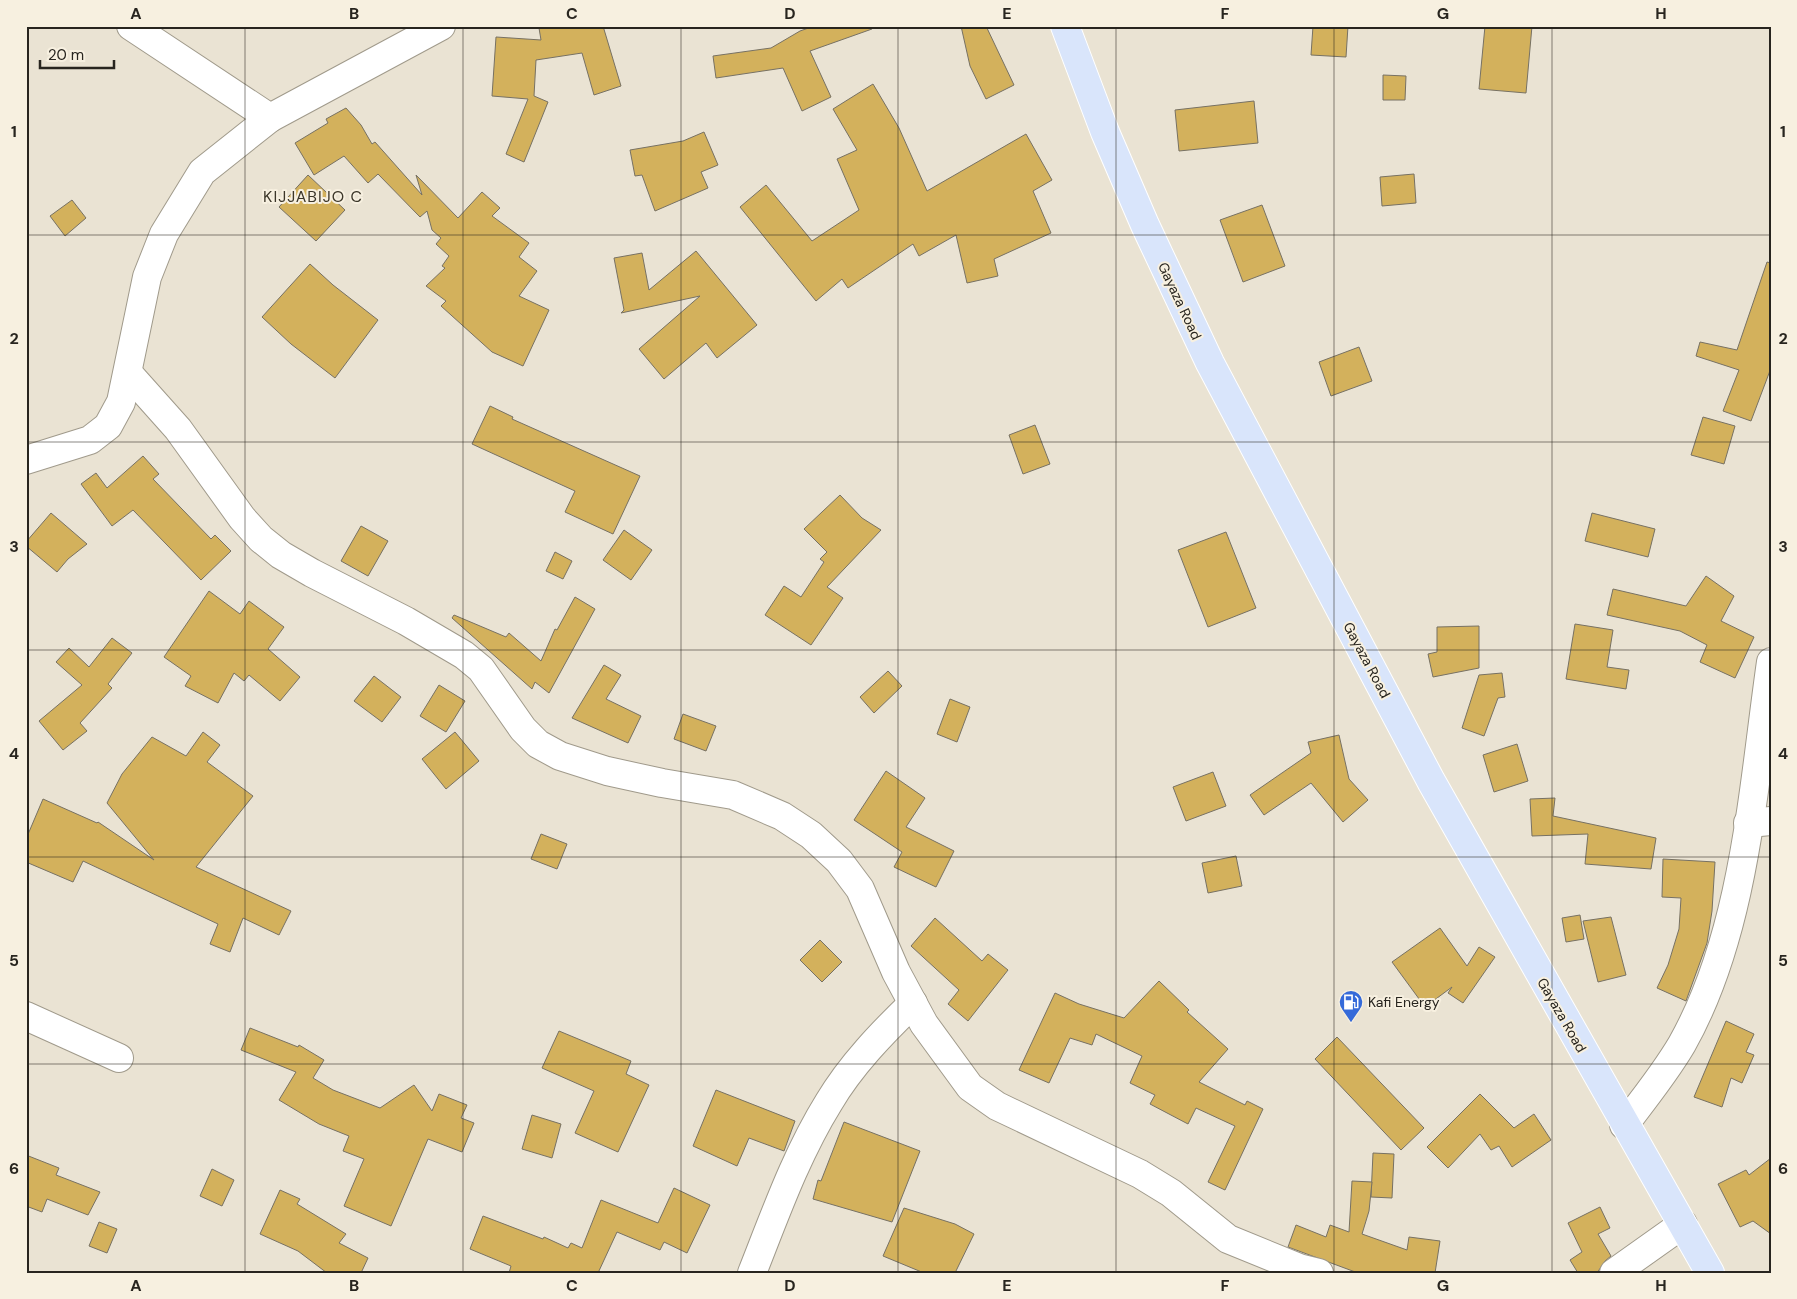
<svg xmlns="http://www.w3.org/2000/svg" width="1797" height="1299" font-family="'DM Sans',sans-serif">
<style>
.building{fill:#d3b15c;stroke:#777163}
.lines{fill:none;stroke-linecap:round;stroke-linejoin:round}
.street-casing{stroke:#a09a8b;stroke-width:30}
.primary-casing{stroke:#fff;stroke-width:30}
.street{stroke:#fff;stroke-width:28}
.primary{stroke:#d9e5fb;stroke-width:28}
.grid{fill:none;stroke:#28251f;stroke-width:1;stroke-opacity:0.55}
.labels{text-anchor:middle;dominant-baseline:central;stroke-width:4;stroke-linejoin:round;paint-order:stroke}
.street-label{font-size:14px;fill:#28251f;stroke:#f7f0e0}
.poi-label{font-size:14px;fill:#28251f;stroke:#f7f0e0;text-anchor:start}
.quarter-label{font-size:16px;letter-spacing:1px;fill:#3b3629;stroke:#f7f0e0}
.neatline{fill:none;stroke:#28251f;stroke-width:2}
.grid-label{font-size:16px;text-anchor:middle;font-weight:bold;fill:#28251f}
</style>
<rect width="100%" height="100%" fill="#eae3d3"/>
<g class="building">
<path d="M551 26H603L621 86 594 95 582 53 536 60 534 96 548 102 524 162 506 154 528 99 492 96 496 37 541 40 539 28Z"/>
<path d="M814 26H872V29L810 51 831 97 802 111 783 68 716 78 713 56 771 48 800 31Z"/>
<path d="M961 26H986L1014 85 986 99 970 66Z"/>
<path d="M1313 26H1348L1346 57 1311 55Z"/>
<path d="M1485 26H1532L1526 93 1479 89Z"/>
<path d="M1383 75 1406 76 1405 100H1383Z"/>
<path d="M873 84 899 128 927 191 1026 134 1052 180 1033 191 1051 233 994 259 998 276 967 283 956 235 919 256 913 244 848 288 842 279 816 301 740 207 766 185 812 241 859 210 837 159 857 150 833 109Z"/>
<path d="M1254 101 1258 143 1179 151 1175 110Z"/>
<path d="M346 108 361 125 372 144 375 142 422 195 416 175 458 218 482 192 500 208 492 216 529 243 519 257 537 271 519 296 549 310 523 366 492 352 441 306 446 301 426 286 445 268 442 266 449 256 436 244 441 238 432 230 427 211 420 217 378 174 368 183 344 156 314 175 295 143 328 123 326 119Z"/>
<path d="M704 132 718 165 701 172 708 188 655 211 642 175 635 176 630 150 683 141Z"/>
<path d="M1414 174 1416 203 1382 206 1380 177Z"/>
<path d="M308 175 345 210 316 241 279 207Z"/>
<path d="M72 200 86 218 65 236 50 216Z"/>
<path d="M1262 205 1285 266 1243 282 1220 220Z"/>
<path d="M696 251 757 325 717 358 706 343 664 379 639 349 700 296 621 313 624 310 614 258 642 253 649 290Z"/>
<path d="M1767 262 1771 263V368L1751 421 1723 411 1739 370 1696 356 1700 342 1737 350Z"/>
<path d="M310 264 333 285 378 320 335 378 291 344 262 317Z"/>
<path d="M1359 347 1372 381 1331 396 1319 362Z"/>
<path d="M490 406 513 417 512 419 640 476 613 534 565 512 575 491 472 444Z"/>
<path d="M1703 417 1735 426 1724 464 1691 455Z"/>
<path d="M1035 425 1050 464 1023 474 1009 435Z"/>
<path d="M143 456 159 474 153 479 211 539 215 535 231 551 201 580 133 510 112 526 81 484 96 473 107 488Z"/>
<path d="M840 495 862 518 881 530 827 587 843 598 811 645 765 615 784 586 801 597 824 562 820 559 827 552 804 529Z"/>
<path d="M51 513 87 544 68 559 57 572 26 546V542Z"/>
<path d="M1592 513 1655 529 1648 557 1585 541Z"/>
<path d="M361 526 388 541 368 576 341 561Z"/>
<path d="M624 530 652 550 631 580 603 560Z"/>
<path d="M1226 532 1256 608 1208 627 1178 550Z"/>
<path d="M555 552 572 561 563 579 546 571Z"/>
<path d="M1706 576 1734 596 1721 621 1754 637 1735 678 1700 662 1707 645 1680 631 1607 615 1613 589 1686 606Z"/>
<path d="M209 591 240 614 249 601 284 627 268 649 300 677 280 701 249 675 244 681 234 673 218 703 185 686 191 676 164 657Z"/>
<path d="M575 597 595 609 549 693 535 682 532 689 452 618 454 615 506 637 509 633 541 661 555 629 557 630Z"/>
<path d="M1575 624 1613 630 1607 667 1629 670 1626 689 1566 679Z"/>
<path d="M1479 626V668L1433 677 1428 654 1437 652V627Z"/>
<path d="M112 638 132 653 108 684 112 688 80 723 87 731 63 750 39 721 82 685 56 662 69 648 89 667Z"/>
<path d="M604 665 621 675 606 699 641 716 628 743 572 718Z"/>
<path d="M888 671 902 686 874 713 860 697Z"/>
<path d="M1502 673 1505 697 1498 698 1484 736 1462 728 1479 675Z"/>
<path d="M374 676 401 697 382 722 354 701Z"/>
<path d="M439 685 465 701 446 732 420 716Z"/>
<path d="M950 699 970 707 957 742 937 734Z"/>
<path d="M683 714 716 726 706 751 674 739Z"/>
<path d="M203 732 220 745 207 762 253 796 196 867 291 911 279 935 243 918 230 952 210 944 218 924 83 861 73 882 26 862V839L43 799 97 823 98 822 154 860 107 803 122 774 152 737 186 756Z"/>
<path d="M455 732 479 761 446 789 422 759Z"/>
<path d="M1339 735 1349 779 1368 800 1343 822 1311 783 1264 815 1250 795 1311 753 1308 742Z"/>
<path d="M1517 744 1528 781 1494 792 1483 755Z"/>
<path d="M886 771 925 798 906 827 954 851 936 887 894 867 902 852 854 820Z"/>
<path d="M1213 772 1226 806 1186 821 1173 787Z"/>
<path d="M1555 798 1553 816 1656 838 1651 869 1585 864 1588 834 1532 836 1530 799Z"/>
<path d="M541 834 567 844 557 869 531 859Z"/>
<path d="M1236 856 1242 886 1208 893 1202 863Z"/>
<path d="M1663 859 1715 862 1712 911 1707 943 1686 1001 1657 988 1668 965 1679 929 1681 898 1662 897Z"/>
<path d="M1580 915 1584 939 1566 942 1562 918Z"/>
<path d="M1611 917 1626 975 1598 982 1583 921Z"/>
<path d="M935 918 982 961 988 954 1008 970 968 1021 948 1004 959 990 911 946Z"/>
<path d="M1440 928 1467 966 1479 947 1495 957 1463 1003 1448 993 1452 987 1425 1007 1392 962Z"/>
<path d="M820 940 842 962 822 982 800 960Z"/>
<path d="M1159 981 1189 1010 1187 1012 1228 1049 1199 1082 1245 1105 1247 1101 1263 1109 1225 1190 1208 1182 1235 1126 1196 1108 1188 1124 1150 1104 1155 1095 1130 1083 1142 1056 1096 1034 1092 1045 1070 1038 1049 1083 1019 1070 1055 993 1079 1004 1124 1018Z"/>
<path d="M1726 1021 1754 1034 1746 1052 1754 1055 1742 1083 1731 1078 1722 1107 1694 1097Z"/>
<path d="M250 1028 298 1047 299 1045 324 1060 313 1078 333 1090 380 1108 414 1085 432 1111 439 1094 467 1105 461 1118 474 1123 462 1152 428 1139 391 1226 344 1206 364 1159 343 1151 349 1136 319 1124 279 1100 296 1072 241 1050Z"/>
<path d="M559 1031 631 1061 626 1074 649 1085 618 1152 575 1133 594 1091 542 1068Z"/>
<path d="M1337 1037 1424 1128 1401 1150 1315 1059Z"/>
<path d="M716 1090 795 1121 784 1151 749 1138 737 1166 693 1146Z"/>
<path d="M1480 1094 1514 1128 1534 1114 1551 1140 1512 1167 1499 1146 1491 1150 1480 1134 1448 1168 1427 1147Z"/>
<path d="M532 1115 561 1124 552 1158 522 1149Z"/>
<path d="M844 1122 920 1151 892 1222 813 1199 818 1180 821 1181Z"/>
<path d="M1373 1153 1394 1154 1392 1198 1371 1197Z"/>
<path d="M26 1155 59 1168 56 1175 100 1192 88 1215 47 1199 42 1212 26 1206Z"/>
<path d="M1771 1158V1234L1753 1221 1740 1227 1718 1184 1746 1170 1749 1175Z"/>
<path d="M212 1169 234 1180 222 1206 200 1196Z"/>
<path d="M1352 1181 1372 1182 1369 1211 1362 1234 1407 1250 1409 1237 1440 1241 1435 1273H1358L1288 1247 1296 1225 1326 1237 1330 1225 1349 1232Z"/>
<path d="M674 1188 710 1205 687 1253 664 1242 660 1250 617 1232 598 1273H509L511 1266 470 1249 483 1216 543 1239 544 1237 568 1248 571 1243 582 1248 601 1200 658 1223Z"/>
<path d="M280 1190 300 1199 297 1204 346 1234 339 1243 368 1258 361 1273H327L298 1251 260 1234Z"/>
<path d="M1600 1207 1610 1228 1598 1234 1611 1256 1605 1261 1597 1273H1578L1570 1260 1582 1252 1568 1223Z"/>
<path d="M904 1208 955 1224 974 1234 955 1273H924L883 1256Z"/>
<path d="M99 1222 117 1229 107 1253 89 1246Z"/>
</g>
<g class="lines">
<g class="street-casing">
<g id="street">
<path d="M131 26 270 118 441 26"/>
<path d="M128 373 178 429 242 518 261 539 281 555 312 573 406 621 464 655 481 669 523 729 538 744 560 756 607 771 662 783 733 795 782 816 811 835 839 861 860 889 896 972 924 1024 970 1087 997 1106 1140 1174 1171 1193 1228 1239 1299 1268 1319 1273"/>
<path d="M26 460 90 440 108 426 121 402 147 277 164 234 202 172 270 118"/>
<path d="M1748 823 1771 821"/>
<path d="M26 1016 119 1058"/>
<path d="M1624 1125C1644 1099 1665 1073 1682 1044 1745 932 1753 787 1771 662"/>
<path d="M752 1273C775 1215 796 1155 829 1102 851 1065 882 1033 913 1003"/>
<path d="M1614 1273 1683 1224"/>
</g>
</g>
<g class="primary-casing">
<path id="primary" d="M1065 26 1105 132 1145 225 1210 363 1431 781 1710 1273"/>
</g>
<use href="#street" class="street"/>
<use href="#primary" class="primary"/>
</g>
<path class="grid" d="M245 26V1273M463 26V1273M681 26V1273M898 26V1273M1116 26V1273M1334 26V1273M1552 26V1273M26 235H1771M26 442H1771M26 650H1771M26 857H1771M26 1064H1771"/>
<defs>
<g id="fuel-pin" transform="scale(1.25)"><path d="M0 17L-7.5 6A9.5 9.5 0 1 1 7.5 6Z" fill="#356ad9" stroke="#f7f0e0"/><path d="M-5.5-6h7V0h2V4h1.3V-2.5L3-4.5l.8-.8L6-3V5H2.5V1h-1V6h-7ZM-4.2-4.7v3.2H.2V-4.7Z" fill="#fff"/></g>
</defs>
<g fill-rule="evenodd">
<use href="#fuel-pin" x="1351" y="1002"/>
</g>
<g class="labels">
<g class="street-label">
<text transform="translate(1180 301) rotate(65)">Gayaza Road</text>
<text transform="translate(1367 660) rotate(62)">Gayaza Road</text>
<text transform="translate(1562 1015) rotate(60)">Gayaza Road</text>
</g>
<g class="poi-label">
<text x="1368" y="1002">Kafi Energy</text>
</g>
<g class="quarter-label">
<text x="313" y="196">KIJJABIJO C</text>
</g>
</g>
<rect width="1797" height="1299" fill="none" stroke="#f7f0e0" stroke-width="55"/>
<path d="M40 60v8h74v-8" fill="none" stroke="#28251f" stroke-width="2.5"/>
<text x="48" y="60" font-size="15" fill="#28251f" stroke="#f7f0e0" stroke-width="4" paint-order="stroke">20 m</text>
<rect x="28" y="28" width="1742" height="1244" class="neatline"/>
<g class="grid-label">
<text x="136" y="19">A</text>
<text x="354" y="19">B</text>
<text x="572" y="19">C</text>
<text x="790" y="19">D</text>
<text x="1007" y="19">E</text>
<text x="1225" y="19">F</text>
<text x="1443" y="19">G</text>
<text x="1661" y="19">H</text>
<text x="14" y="137">1</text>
<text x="1783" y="137">1</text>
<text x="14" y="344">2</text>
<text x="1783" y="344">2</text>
<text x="14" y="552">3</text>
<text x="1783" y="552">3</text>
<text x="14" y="759">4</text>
<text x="1783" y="759">4</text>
<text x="14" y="966">5</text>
<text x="1783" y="966">5</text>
<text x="14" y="1174">6</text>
<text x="1783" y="1174">6</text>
<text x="136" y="1291">A</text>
<text x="354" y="1291">B</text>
<text x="572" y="1291">C</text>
<text x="790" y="1291">D</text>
<text x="1007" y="1291">E</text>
<text x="1225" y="1291">F</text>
<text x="1443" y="1291">G</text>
<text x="1661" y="1291">H</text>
</g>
</svg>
